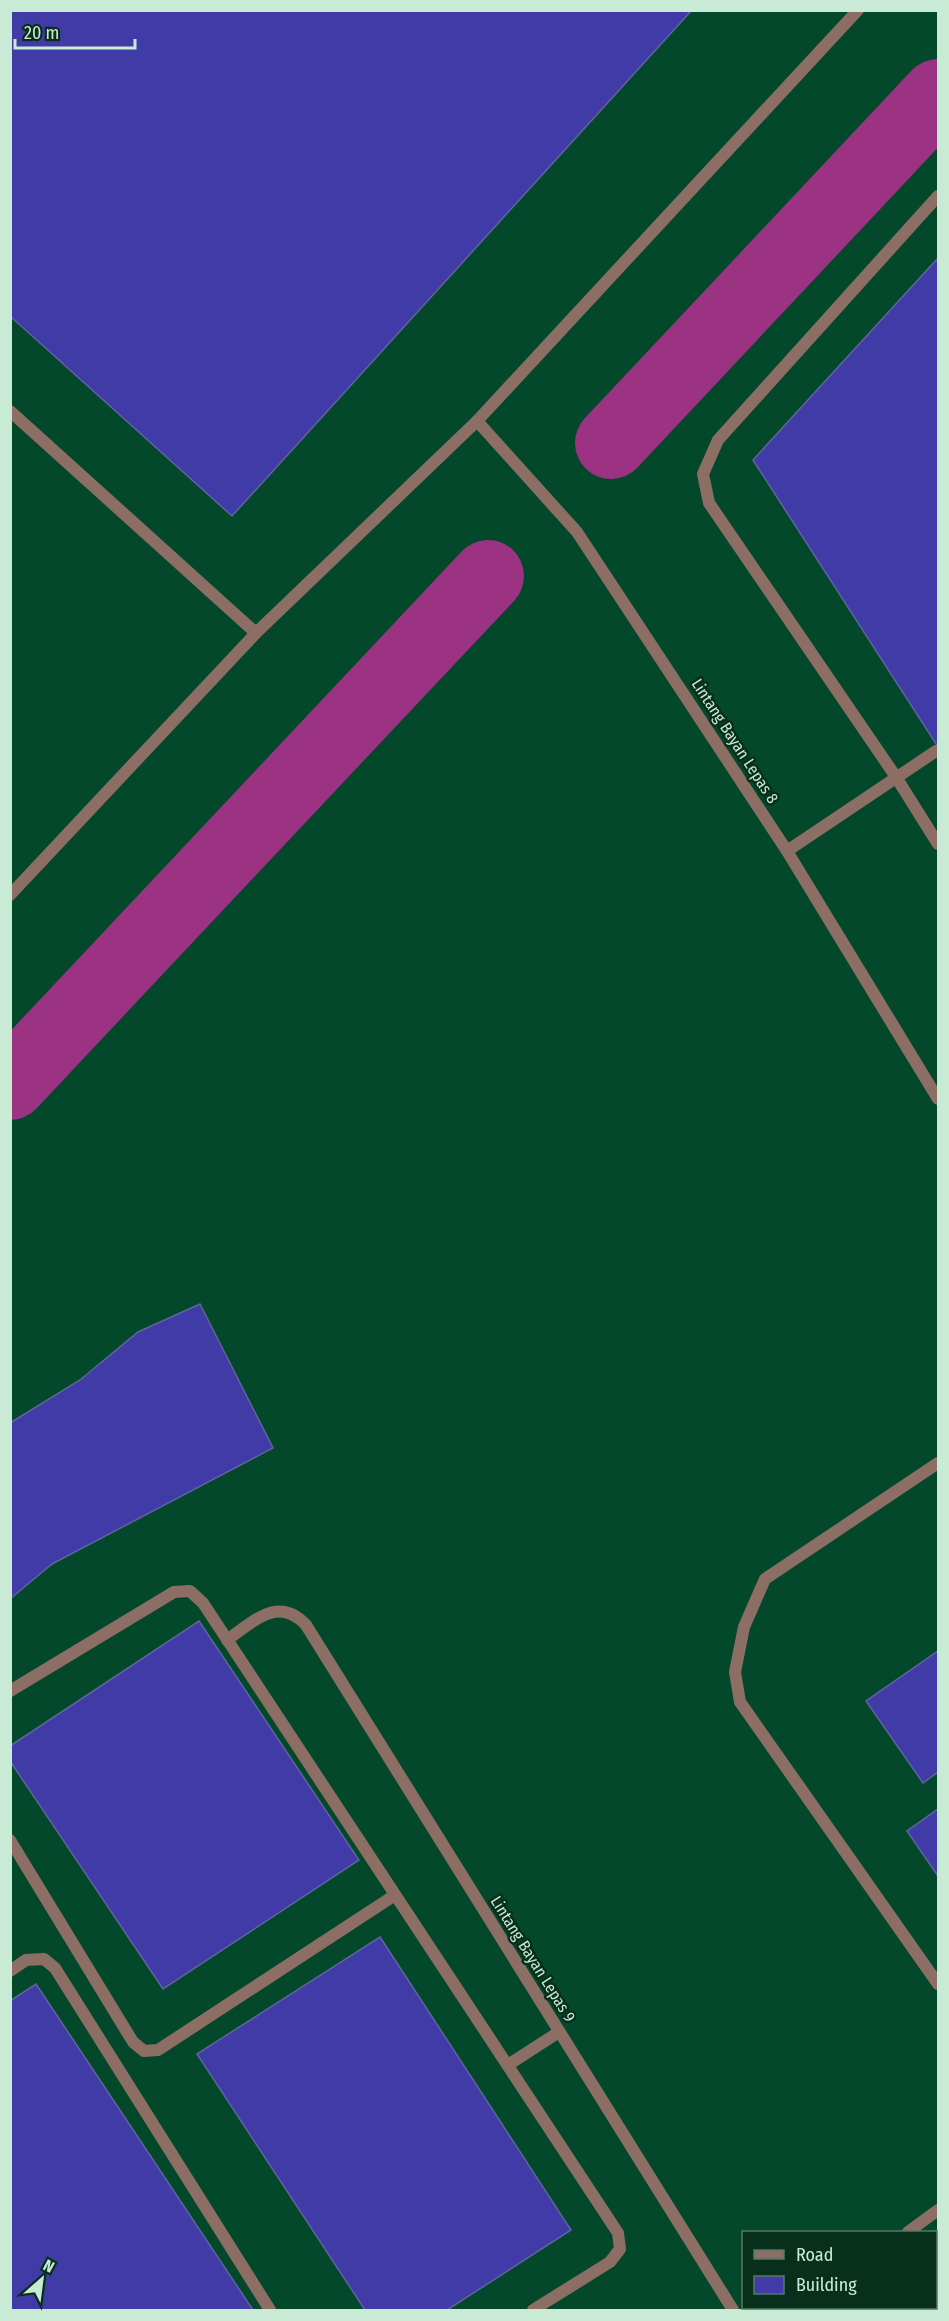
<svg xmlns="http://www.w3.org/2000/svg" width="949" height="2321" font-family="'Fira Sans Condensed',sans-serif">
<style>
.built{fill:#04482c;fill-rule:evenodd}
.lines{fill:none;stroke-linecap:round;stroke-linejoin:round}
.river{stroke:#9b3282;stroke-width:72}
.building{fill:#403ba6;stroke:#5f649e;stroke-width:1.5}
.lane{stroke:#8c6e64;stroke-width:12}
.street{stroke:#8c6e64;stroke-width:12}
.labels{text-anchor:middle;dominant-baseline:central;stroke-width:5;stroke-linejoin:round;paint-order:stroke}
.street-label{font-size:16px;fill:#c9ebd6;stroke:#082e1c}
</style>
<rect width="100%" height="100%" fill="#003b22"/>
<path class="built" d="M11 11H938V2310H11ZM744 2232H936V2308H744Z"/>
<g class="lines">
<g class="river">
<path d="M611 443 938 95"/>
<path d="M10 1084 488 576"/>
</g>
</g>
<g class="building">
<path d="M10 10H692L232 516 10 316Z"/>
<path d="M938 258V747L753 460Z"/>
<path d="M200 1304 273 1448 52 1564 10 1599V1423L80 1380 138 1332Z"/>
<path d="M199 1621 359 1860 163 1989 10 1761V1746Z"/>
<path d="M938 1651V1772L923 1783 866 1701Z"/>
<path d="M938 1809V1876L907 1831Z"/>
<path d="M380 1937 571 2230 447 2310H365L197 2054Z"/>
<path d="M36 1984 253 2310H10V2001Z"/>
</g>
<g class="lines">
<g class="lane">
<path d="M938 196 718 440 703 474 709 503 896 777 938 844"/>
<path d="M10 411 256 633"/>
<path d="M787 851 936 751"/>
<path d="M10 895 256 633 477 421 858 10"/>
<path d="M938 1463 765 1579 744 1627 735 1672 740 1702 938 1984"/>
<path d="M227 1640C253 1622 278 1595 306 1625"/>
<path d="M10 1691 174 1592 190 1591 203 1603 618 2233 620 2249 610 2262 533 2310"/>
<path d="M10 1840 133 2042 144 2051 158 2050 395 1895"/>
<path d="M10 1971 26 1960 44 1959 55 1968 270 2310"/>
<path d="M508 2065 559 2032"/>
</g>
<g class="street">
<path d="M477 421 577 532 787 851 938 1099"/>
<path d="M306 1625 733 2310"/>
<path d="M908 2232 938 2210"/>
<path d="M800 2310 804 2308"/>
</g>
</g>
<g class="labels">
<g class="street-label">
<text transform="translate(735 741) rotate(57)">Lintang Bayan Lepas 8</text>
<text transform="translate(533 1959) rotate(58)">Lintang Bayan Lepas 9</text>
</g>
</g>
<rect width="949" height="2321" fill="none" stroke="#c9ebd6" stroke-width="24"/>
<rect x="742" y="2231" width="195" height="78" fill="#082e1c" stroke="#557a66" stroke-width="1.5"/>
<rect x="754" y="2250" width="30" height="9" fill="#8c6e64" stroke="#557a66" stroke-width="1.5"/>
<text x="796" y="2261" font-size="18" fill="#c9ebd6">Road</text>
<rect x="754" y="2276" width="30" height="18" fill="#403ba6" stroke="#557a66" stroke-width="1.5"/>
<text x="796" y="2291" font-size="18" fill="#c9ebd6">Building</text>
<g transform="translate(42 2279) rotate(28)" stroke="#082e1c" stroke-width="4.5" paint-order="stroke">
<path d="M0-4.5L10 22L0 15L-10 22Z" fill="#c9ebd6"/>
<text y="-9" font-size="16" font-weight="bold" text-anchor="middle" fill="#c9ebd6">N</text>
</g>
<path d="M15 39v9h120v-9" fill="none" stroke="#c9ebd6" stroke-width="3"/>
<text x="24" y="39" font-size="18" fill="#c9ebd6" stroke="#082e1c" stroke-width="4.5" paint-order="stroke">20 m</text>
</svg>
